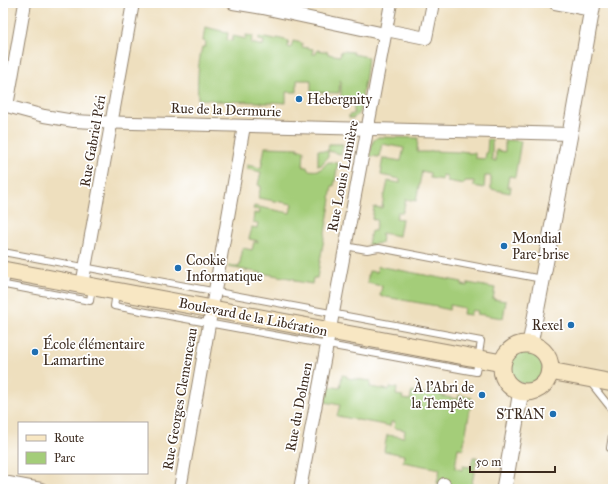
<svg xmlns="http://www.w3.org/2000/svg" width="616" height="492" font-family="'IM FELL Great Primer',serif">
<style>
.green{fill:#a4cd79;stroke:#707c4c}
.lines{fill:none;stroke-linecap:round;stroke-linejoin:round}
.service-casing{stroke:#94846e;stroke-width:8}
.minor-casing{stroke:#94846e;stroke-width:14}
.tertiary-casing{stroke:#94846e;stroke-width:17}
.secondary-casing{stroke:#94846e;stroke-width:19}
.service{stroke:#fff;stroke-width:6}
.minor{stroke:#fff;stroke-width:12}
.tertiary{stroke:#fff;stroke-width:15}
.secondary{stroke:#f8e7c3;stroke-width:17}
.poi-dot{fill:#1f6fb2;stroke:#fff;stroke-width:1.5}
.labels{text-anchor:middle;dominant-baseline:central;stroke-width:3.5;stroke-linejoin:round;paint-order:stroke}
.poi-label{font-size:14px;fill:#3b2a1e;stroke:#fff;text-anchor:start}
.street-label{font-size:14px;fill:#3b2a1e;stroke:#fff}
</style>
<rect width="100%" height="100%" fill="#fff"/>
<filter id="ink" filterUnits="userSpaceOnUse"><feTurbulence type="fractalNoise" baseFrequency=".025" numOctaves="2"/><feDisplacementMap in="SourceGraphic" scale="8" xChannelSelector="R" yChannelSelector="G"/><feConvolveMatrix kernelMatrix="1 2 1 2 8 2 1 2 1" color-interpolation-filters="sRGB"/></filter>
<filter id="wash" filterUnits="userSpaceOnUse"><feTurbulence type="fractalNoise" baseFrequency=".012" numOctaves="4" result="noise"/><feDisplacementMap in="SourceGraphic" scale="16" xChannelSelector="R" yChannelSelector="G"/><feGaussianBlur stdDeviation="0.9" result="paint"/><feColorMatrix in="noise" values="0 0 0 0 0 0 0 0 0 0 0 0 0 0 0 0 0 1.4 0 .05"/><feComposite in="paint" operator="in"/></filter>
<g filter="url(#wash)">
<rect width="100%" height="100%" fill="#eedfbe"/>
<g class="green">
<path d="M205 27 222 31V32L228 33 227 40 232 41 233 36 246 39V35L253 36 251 43 263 46 264 41 259 40V37L276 40 277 38 289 41 288 47 291 48 293 41 302 43V47L313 49 312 54H316L317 50 328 52V54L340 56 341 51 353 52V54L368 57 366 75 359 113 354 118H349V115L354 114V102L341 101V81L340 80 339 93 311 92V80H297V92H286V103L272 102V103H261V102L213 101V100L198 99C197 81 198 64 202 47H205L206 42 203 41Z"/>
<path d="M378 137 418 138 417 152H430L431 151 459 152 460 151 467 152 468 153H475V158L485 159 486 153H487L488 139 492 140V160L496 161V150L505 152V140L521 141 515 177 509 176 507 187H511L510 193 491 189V176H485L484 188 474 186V181H465L464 184 447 181V176L442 175V180L430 178V173L422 171 416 201 406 199 403 212H398L396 218 402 219 399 236 382 233 381 235 382 236 381 243 368 245 371 231H375L377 220 372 219 374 207 382 208 384 195H385L388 181 400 183V179L381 175 382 169H381L383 158 401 161 404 148 382 144 379 157 370 156 373 141Z"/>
<path d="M329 144H343L341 154 328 151V157L321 165 318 166V150L328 151Z"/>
<path d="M265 147 298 148V150H304L303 167H307L308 170C319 171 320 171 328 162L338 163 334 186H332L330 198 331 199 317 278H313L312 284 295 281V279L228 267 229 265 239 267 243 248 252 250 254 242H258V241L249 239 252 227 257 228 258 223 253 222 254 213 259 214 260 210 253 209 254 206 290 213 292 204 258 198 261 186 258 185 261 172 247 169V165L261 168Z"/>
<path d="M378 266 462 282V285L468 286V283L495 288 493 299 506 301 503 318 477 314 478 311 472 310 470 315 463 314 464 308 450 305 449 310 437 307V306L380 296 382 286 367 283 369 271 377 272Z"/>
<circle cx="526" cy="367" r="17"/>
<path d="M342 375 347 376V378L371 381 370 387 389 390 390 387 397 388 396 395 403 396 402 399 410 400 412 391 427 394 428 390 442 392 441 396 458 399 459 395 472 398 463 449 458 448 455 468 462 470 463 466 471 467 473 457H477L471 489 437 483 440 469 403 462 404 455 384 451 387 435 404 437 405 430 394 428 395 422H391L390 426 337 416 340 405 325 402 328 386 340 388Z"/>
</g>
</g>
<g filter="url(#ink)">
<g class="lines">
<g class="service-casing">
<g id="service">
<path d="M345 246 367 250 379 248 542 279"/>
<path d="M3 252 481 341 476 372 114 306 116 293"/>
<path d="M7 273 5 285 90 301 92 287"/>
<path d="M590 382 613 411"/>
<path d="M610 448 613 429"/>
</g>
</g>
<g class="minor-casing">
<g id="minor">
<path d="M233 3 263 8 385 34"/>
<path d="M555 3 592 10"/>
<path d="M386 30 426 38 433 3"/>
<path d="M3 105 44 116 74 121 94 122 570 134"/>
<path d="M7 106 25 3"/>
<path d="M82 285 133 3"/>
<path d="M3 482 41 489"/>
<path d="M180 489 244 126"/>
<path d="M300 489 391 3"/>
<path d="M443 489 444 484"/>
</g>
</g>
<g class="tertiary-casing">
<g id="tertiary">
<path d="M530 344 570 134 593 3"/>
<path d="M504 489 521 391"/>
</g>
</g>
<g class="secondary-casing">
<g id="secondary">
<path d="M3 270 502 363"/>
<circle cx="526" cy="368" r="24"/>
<path d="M550 371 613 383"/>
</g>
</g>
<use href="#service" class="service"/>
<use href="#minor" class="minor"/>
<use href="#tertiary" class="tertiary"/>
<use href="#secondary" class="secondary"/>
</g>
</g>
<g class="poi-dot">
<circle cx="299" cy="99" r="4"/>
<circle cx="504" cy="246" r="4"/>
<circle cx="178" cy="268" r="4"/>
<circle cx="571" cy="325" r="4"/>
<circle cx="35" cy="352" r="4"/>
<circle cx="482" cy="395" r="4"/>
<circle cx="553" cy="414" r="4"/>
</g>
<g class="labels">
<g class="poi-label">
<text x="307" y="99">Hebergnity</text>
<text x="512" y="238">Mondial<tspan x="512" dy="16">Pare-brise</tspan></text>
<text x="186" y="260">Cookie<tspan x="186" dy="16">Informatique</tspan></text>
<text x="563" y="325" text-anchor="end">Rexel</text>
<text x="43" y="344">École élémentaire<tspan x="43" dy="16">Lamartine</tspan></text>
<text x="474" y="387" text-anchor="end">À l'Abri de<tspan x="474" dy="16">la Tempête</tspan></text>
<text x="545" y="414" text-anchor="end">STRAN</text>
</g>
<g class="street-label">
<text transform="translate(226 110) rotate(2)">Rue de la Dermurie</text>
<text transform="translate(93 141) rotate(-80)">Rue Gabriel Péri</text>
<text transform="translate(343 176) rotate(-79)">Rue Louis Lumière</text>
<text transform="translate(253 317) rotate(11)">Boulevard de la Libération</text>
<text transform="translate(180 399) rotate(-80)">Rue Georges Clemenceau</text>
<text transform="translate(299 407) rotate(-79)">Rue du Dolmen</text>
</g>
</g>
<rect width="616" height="492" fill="none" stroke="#fff" stroke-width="16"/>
<rect x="18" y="422" width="130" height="52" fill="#ffffff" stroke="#b1aaa5"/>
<rect x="26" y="435" width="20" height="6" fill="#f8e7c3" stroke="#b1aaa5"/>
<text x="54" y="442" font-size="12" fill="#3b2a1e">Route</text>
<rect x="26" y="452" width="20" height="12" fill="#a4cd79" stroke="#b1aaa5"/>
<text x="54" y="462" font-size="12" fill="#3b2a1e">Parc</text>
<path d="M470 466v6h85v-6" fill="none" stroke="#3b2a1e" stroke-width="2"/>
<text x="476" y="466" font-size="12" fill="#3b2a1e" stroke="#ffffff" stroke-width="3" paint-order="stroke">50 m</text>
</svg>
